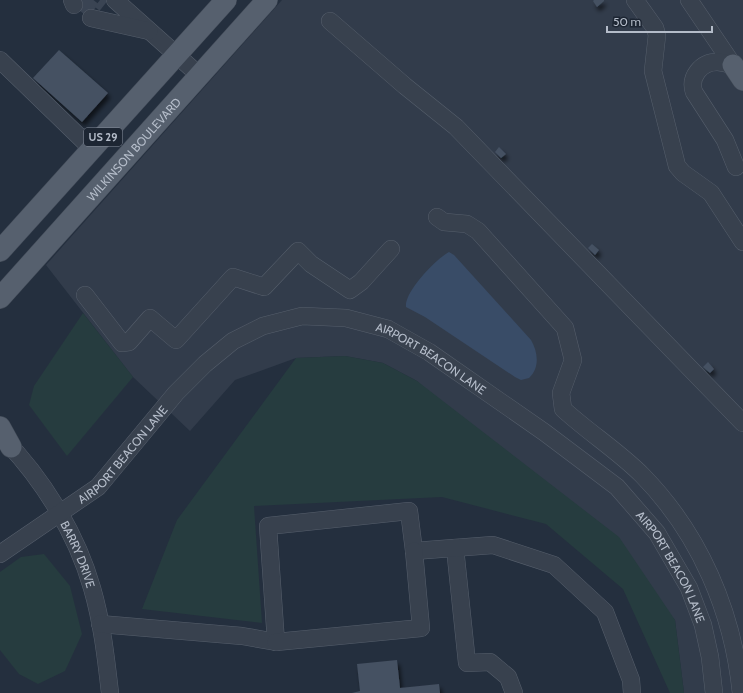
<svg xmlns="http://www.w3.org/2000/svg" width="743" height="693" font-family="Cabin,sans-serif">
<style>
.airport{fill:#323c4b}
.green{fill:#263c3f}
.water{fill:#394c67}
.building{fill:#455162;filter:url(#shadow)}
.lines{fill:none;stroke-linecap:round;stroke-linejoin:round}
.minor-tunnel{stroke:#3a4453;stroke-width:17;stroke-dasharray:17 8;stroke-linecap:butt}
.minor-casing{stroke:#565f6c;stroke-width:18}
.major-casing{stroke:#414a57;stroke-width:22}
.minor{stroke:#38414e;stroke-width:17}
.major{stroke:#56606e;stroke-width:21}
.labels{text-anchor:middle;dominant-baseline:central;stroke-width:3.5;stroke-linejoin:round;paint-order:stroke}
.shield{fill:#1d2633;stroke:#878f9c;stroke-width:1}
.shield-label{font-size:11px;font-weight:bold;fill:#b4bcc9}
.street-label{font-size:12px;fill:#b4bcc9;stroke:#1d2633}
</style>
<defs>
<filter id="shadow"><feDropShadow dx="2.5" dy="4.5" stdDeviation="2" flood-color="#0009"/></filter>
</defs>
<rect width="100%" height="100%" fill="#242f3e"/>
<path class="airport" d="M282 0H743V693H684L675 620 417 381 383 363 345 356 296 358 235 380 190 431 133 377 46 265Z"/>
<g class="green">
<path d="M83 313 133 377 67 456 29 405 34 386Z"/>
<path d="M345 356 383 363 417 381 619 537 675 620 684 693H670L623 589 546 524 442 497 254 506 262 623 142 609 177 520 296 358Z"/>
<path d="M44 554 70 586 82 634 65 671 38 684 19 674 0 650V572L21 557Z"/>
</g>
<path class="water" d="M449 252 454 255 531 340C538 352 540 368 529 378L521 380 515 377 425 317 406 307C404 292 436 259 449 252Z"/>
<g class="building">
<path d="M594 0H604V1L597 7 593 1Z"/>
<path d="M59 50 108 93 82 122 33 78Z"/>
<path d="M499 147 506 154 501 158 495 152Z"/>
<path d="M592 244 599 250 595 255 588 248Z"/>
<path d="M708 362 714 369 710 373 703 367Z"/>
<path d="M397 660 400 688 439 684 440 693H352L360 691 357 664Z"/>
</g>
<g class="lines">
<g class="minor-tunnel">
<path d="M80 0 96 13"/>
<path d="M100 0 105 4"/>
</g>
<g class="minor-casing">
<g id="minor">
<path d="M72 0 74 5"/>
<path d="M115 0 199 75"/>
<path d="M635 0 655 28 657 35 653 71 677 166 683 173 711 193 743 242"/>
<path d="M689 0 733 65"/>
<path d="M91 18 149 31"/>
<path d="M330 21 405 86 456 127 743 423"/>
<path d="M0 60 92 149"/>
<path d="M733 65C728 64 722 62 717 62 701 62 689 77 694 92L725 140 736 167"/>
<path d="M437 217 444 222 467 224 478 231 565 328 573 360 561 393 563 409C588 432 618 451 642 475 700 534 733 612 741 693"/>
<path d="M85 295 122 343 129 342 150 318 176 340 233 277 264 287 298 251 311 264 350 290 361 282 391 249"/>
<path id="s1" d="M2 437C42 478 76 532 92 588 102 622 106 658 110 693"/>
<path d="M455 548 467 663 490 662 508 677 514 693"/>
<path id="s2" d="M0 554 98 487 176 393 205 364 233 341 263 326 302 316 346 318 388 329 429 352 544 432 617 487 657 533 689 588 703 625 710 657 714 693"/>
<path d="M100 624 242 636 276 642 268 526 409 511 414 551 493 545 554 565 605 612 631 680 632 693"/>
<path d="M276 642 421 628 414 551"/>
</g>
</g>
<g class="major-casing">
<g id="major">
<path d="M733 65 743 80"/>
<path d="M0 251 226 0"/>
<path id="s3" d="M0 298 267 0"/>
<path d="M0 427 11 447"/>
</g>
</g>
<use href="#minor" class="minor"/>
<use href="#major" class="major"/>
</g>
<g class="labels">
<rect class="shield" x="84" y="128" width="38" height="18" rx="3"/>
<g class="shield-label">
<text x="103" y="137">US 29</text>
</g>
<g class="street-label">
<text stroke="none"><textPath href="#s3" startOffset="200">WILKINSON BOULEVARD</textPath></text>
<text stroke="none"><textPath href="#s2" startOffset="531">AIRPORT BEACON LANE</textPath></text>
<text stroke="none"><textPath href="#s2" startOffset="159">AIRPORT BEACON LANE</textPath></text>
<text stroke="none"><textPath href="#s1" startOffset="141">BARRY DRIVE</textPath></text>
<text stroke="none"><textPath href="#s2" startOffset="855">AIRPORT BEACON LANE</textPath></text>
</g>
</g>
<path d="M607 26v6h105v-6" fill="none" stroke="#b4bcc9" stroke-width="2"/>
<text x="613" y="26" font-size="12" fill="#b4bcc9" stroke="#1d2633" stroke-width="3" paint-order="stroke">50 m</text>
</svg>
